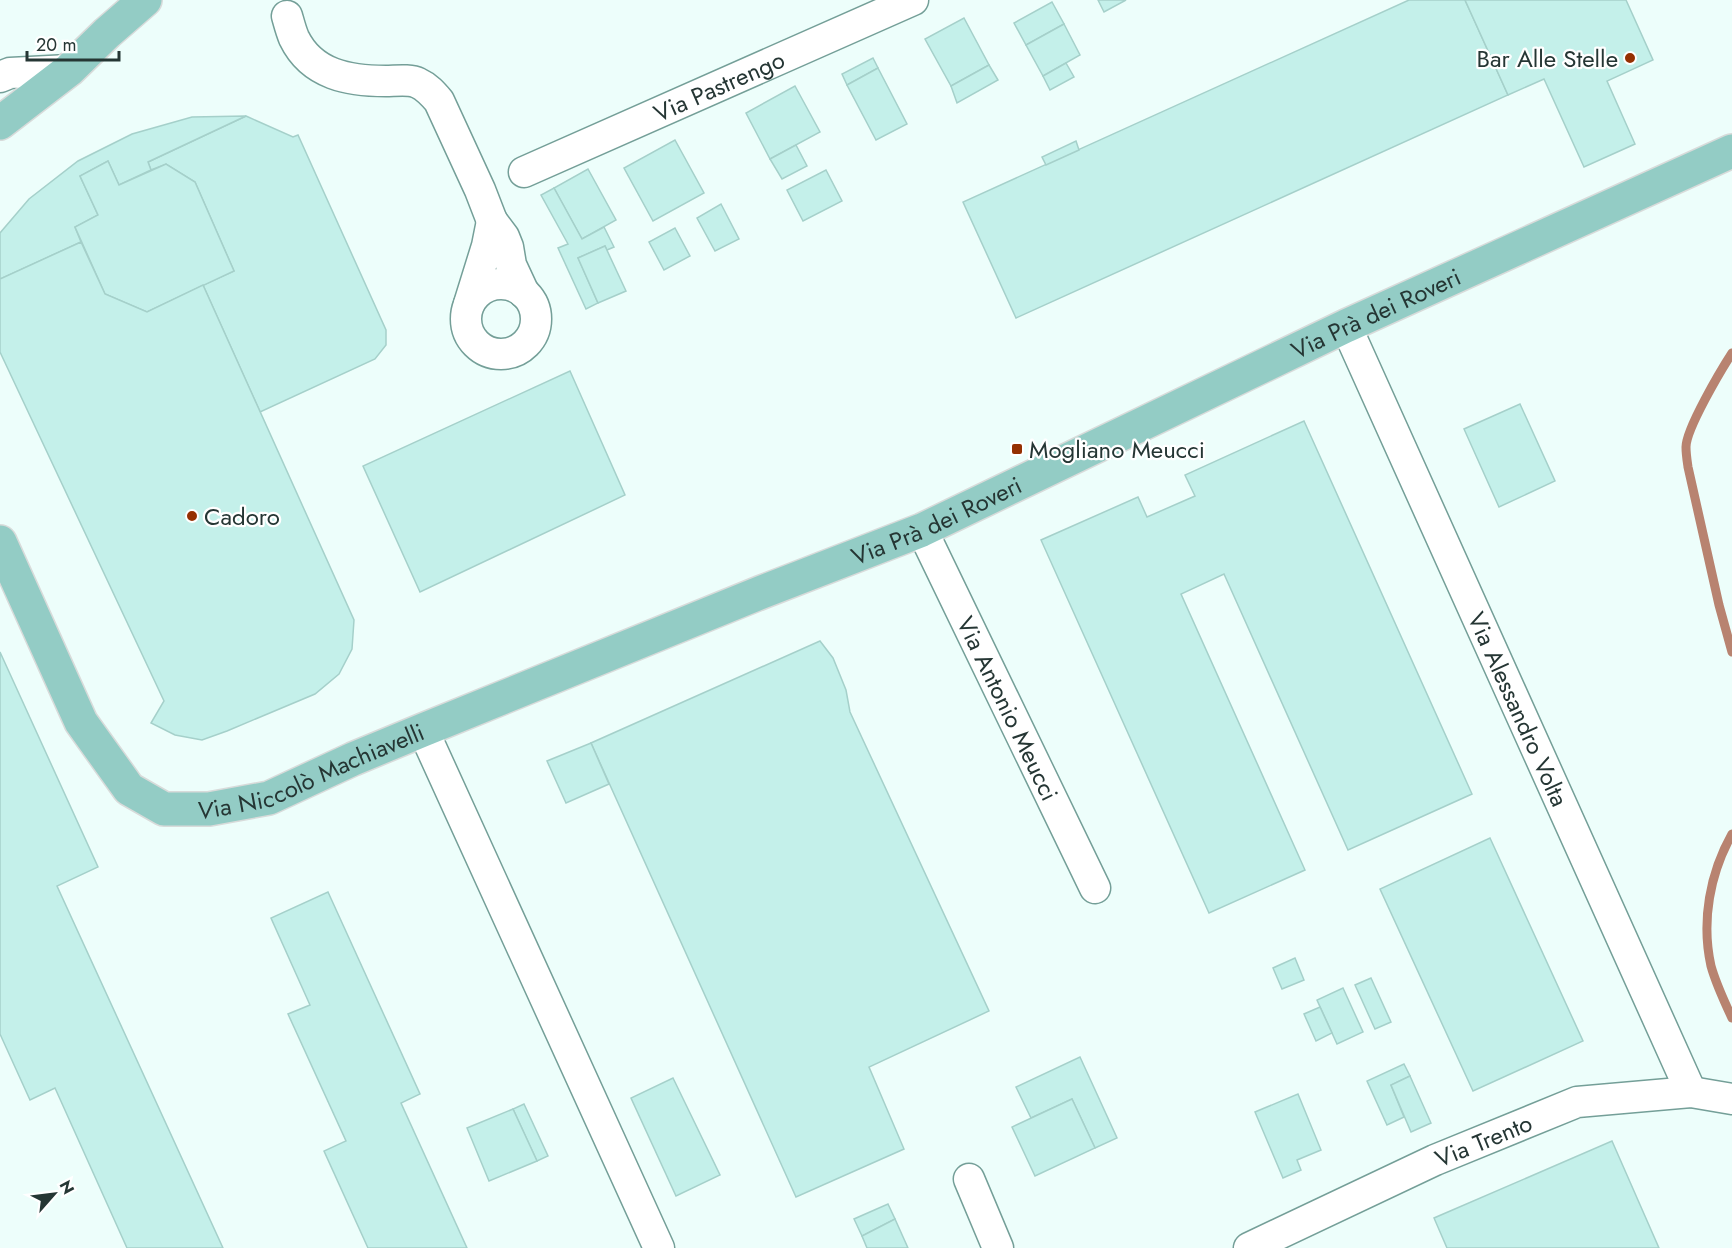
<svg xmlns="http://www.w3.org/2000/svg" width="1732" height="1248" font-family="Jost,sans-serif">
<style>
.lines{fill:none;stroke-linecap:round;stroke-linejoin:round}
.stream{stroke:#b88370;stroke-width:9}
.building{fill:#c4f0ea;stroke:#a5d0ca;stroke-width:1.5}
.minor-casing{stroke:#749f98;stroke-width:33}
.major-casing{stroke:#d8dbda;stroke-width:36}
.minor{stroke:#fff;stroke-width:30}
.major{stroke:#93ccc5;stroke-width:33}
.poi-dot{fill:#953002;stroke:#fff;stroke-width:2}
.labels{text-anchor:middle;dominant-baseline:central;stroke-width:4.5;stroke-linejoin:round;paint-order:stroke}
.poi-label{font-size:24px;fill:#253634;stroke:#fff;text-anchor:start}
.street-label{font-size:24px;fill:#253634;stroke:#fff}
</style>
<rect width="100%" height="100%" fill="#edfefb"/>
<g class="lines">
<g class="stream">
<path d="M1732 353C1721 370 1686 429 1686 447 1686 454 1687 460 1688 467L1719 605 1732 652"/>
<path d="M1732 834C1710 873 1701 921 1711 966 1716 984 1724 1001 1732 1018"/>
</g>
</g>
<g class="building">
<path d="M1098 0H1126L1104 12Z"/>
<path d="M1409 0H1465L1508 95 1016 318 963 202Z"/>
<path d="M1465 0H1626L1653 60 1607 81 1635 144 1584 167 1544 79 1508 95Z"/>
<path d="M1052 2 1064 24 1026 45 1014 23Z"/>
<path d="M964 18 989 65 951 86 925 39Z"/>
<path d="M1064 24 1080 55 1043 76 1026 45Z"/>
<path d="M873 58 878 68 847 85 842 74Z"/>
<path d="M1066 63 1074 77 1050 90 1043 76Z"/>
<path d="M989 65 998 80 957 103 951 86Z"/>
<path d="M878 68 907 124 876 140 847 85Z"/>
<path d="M795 86 820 132 770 159 746 113Z"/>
<path d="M246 116 293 137 298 135 386 330V345L375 359 260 412 203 285 234 271 195 182 166 164 151 170 148 162Z"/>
<path d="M246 116 148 162 151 170 119 185 108 161 80 176 98 215 75 227 81 242 0 279V233L29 199 78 161 132 134 192 117Z"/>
<path d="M675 140 704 193 653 221 624 168Z"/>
<path d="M1076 141 1079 150 1046 165 1042 157Z"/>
<path d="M796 145 807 166 782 179 770 159Z"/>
<path d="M108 161 119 185 166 164 195 182 234 271 147 312 105 294 75 227 98 215 80 176Z"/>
<path d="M588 169 616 220 582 239 554 188Z"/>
<path d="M826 170 842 201 803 221 787 190Z"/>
<path d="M554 188 582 239 604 227 614 247 607 250 605 246 578 258 598 303 586 309 558 248 568 244 541 195Z"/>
<path d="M721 204 739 239 715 251 697 218Z"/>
<path d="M675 228 690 256 664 270 649 242Z"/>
<path d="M81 242 105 294 147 312 203 285 354 620 352 649 339 674 315 694 227 731 202 740 175 735 151 723 164 701 0 352V279Z"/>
<path d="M605 246 626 291 598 303 578 258Z"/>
<path d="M570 371 625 495 420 592 363 466Z"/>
<path d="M1520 404 1555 481 1499 507 1464 429Z"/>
<path d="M1304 421 1472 794 1348 850 1224 574 1181 594 1305 870 1209 913 1041 540 1138 497 1147 517 1195 496 1185 475Z"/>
<path d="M820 641 833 658 846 690 850 712 989 1011 869 1067 904 1149 796 1197 591 743Z"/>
<path d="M0 652 98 867 57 886 223 1248H127L55 1088 30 1100 0 1034Z"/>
<path d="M591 743 609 784 566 803 547 761Z"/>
<path d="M1490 838 1583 1041 1473 1091 1380 889Z"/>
<path d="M328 892 420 1094 401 1103 467 1248H368L324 1151 346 1141 288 1014 310 1005 271 918Z"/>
<path d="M1295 958 1304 980 1282 989 1273 968Z"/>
<path d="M1371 978 1391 1022 1375 1029 1355 985Z"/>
<path d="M1343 988 1363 1032 1337 1044 1317 1000Z"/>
<path d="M1320 1007 1332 1033 1316 1041 1304 1014Z"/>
<path d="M1080 1057 1117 1138 1095 1148 1072 1099 1031 1118 1016 1087Z"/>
<path d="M1404 1064 1410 1076 1391 1085 1404 1117 1387 1125 1367 1081Z"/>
<path d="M1410 1076 1431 1123 1411 1132 1391 1085Z"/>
<path d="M673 1078 720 1175 676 1196 631 1098Z"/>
<path d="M1298 1094 1321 1150 1297 1160 1301 1170 1283 1178 1255 1112Z"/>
<path d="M1072 1099 1095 1148 1035 1176 1012 1127Z"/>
<path d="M524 1104 548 1156 537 1161 513 1109Z"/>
<path d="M513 1109 537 1161 489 1181 467 1128Z"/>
<path d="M1612 1141 1659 1248H1447L1434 1218Z"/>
<path d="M888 1204 895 1219 862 1236 854 1219Z"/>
<path d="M895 1219 908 1248H867L862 1236Z"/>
</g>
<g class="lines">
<g class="minor-casing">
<g id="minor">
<path d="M287 16C289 23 291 31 294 38 312 75 349 81 386 81 395 81 410 79 418 83 427 87 433 94 439 101L480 190 492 221"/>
<path d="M0 77 10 73 69 70"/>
<path id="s1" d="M524 172 913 0"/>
<circle cx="501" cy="319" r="35"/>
<path d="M469 304 487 246 492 221 504 237 508 247 511 265 524 293"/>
<path id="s2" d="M1346 326 1691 1092"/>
<path id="s3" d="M922 530 1095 888"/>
<path d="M423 730 659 1248"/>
<path d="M969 1179 998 1248"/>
<path id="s4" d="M1249 1248 1435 1160 1577 1102 1691 1092 1732 1099"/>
</g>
</g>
<g class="major-casing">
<g id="major">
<path d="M0 123 69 70 107 33 145 0"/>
<path id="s5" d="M0 542 81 722 129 789 164 809H209L269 798 353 759 423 730 762 592 922 530 1346 326 1732 151"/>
</g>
</g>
<use href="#minor" class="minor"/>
<use href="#major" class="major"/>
</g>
<g class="poi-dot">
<circle cx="1630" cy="58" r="6"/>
<rect x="1011" y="443" width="12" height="12" rx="3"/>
<circle cx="192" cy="516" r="6"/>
</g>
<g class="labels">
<g class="poi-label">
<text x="1618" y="58" text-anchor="end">Bar Alle Stelle</text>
<text x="1029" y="449">Mogliano Meucci</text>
<text x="204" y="516">Cadoro</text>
</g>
<g class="street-label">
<text stroke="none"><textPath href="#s1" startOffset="213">Via Pastrengo</textPath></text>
<text stroke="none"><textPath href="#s5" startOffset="1635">Via Prà dei Roveri</textPath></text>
<text stroke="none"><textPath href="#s5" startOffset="1149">Via Prà dei Roveri</textPath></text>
<text stroke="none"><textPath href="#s3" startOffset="198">Via Antonio Meucci</textPath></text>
<text stroke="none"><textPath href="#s2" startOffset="420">Via Alessandro Volta</textPath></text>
<text stroke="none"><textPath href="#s5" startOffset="474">Via Niccolò Machiavelli</textPath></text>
<text stroke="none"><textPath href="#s4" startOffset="258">Via Trento</textPath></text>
</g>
</g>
<g transform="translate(54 1194) rotate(62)" stroke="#ffffff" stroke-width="4.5" paint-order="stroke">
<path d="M0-4.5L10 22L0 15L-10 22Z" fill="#253634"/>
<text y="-9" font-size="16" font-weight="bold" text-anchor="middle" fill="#253634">N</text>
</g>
<path d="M27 51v9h92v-9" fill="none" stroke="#253634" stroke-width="3"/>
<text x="36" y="51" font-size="18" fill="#253634" stroke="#ffffff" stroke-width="4.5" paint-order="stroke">20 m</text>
</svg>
